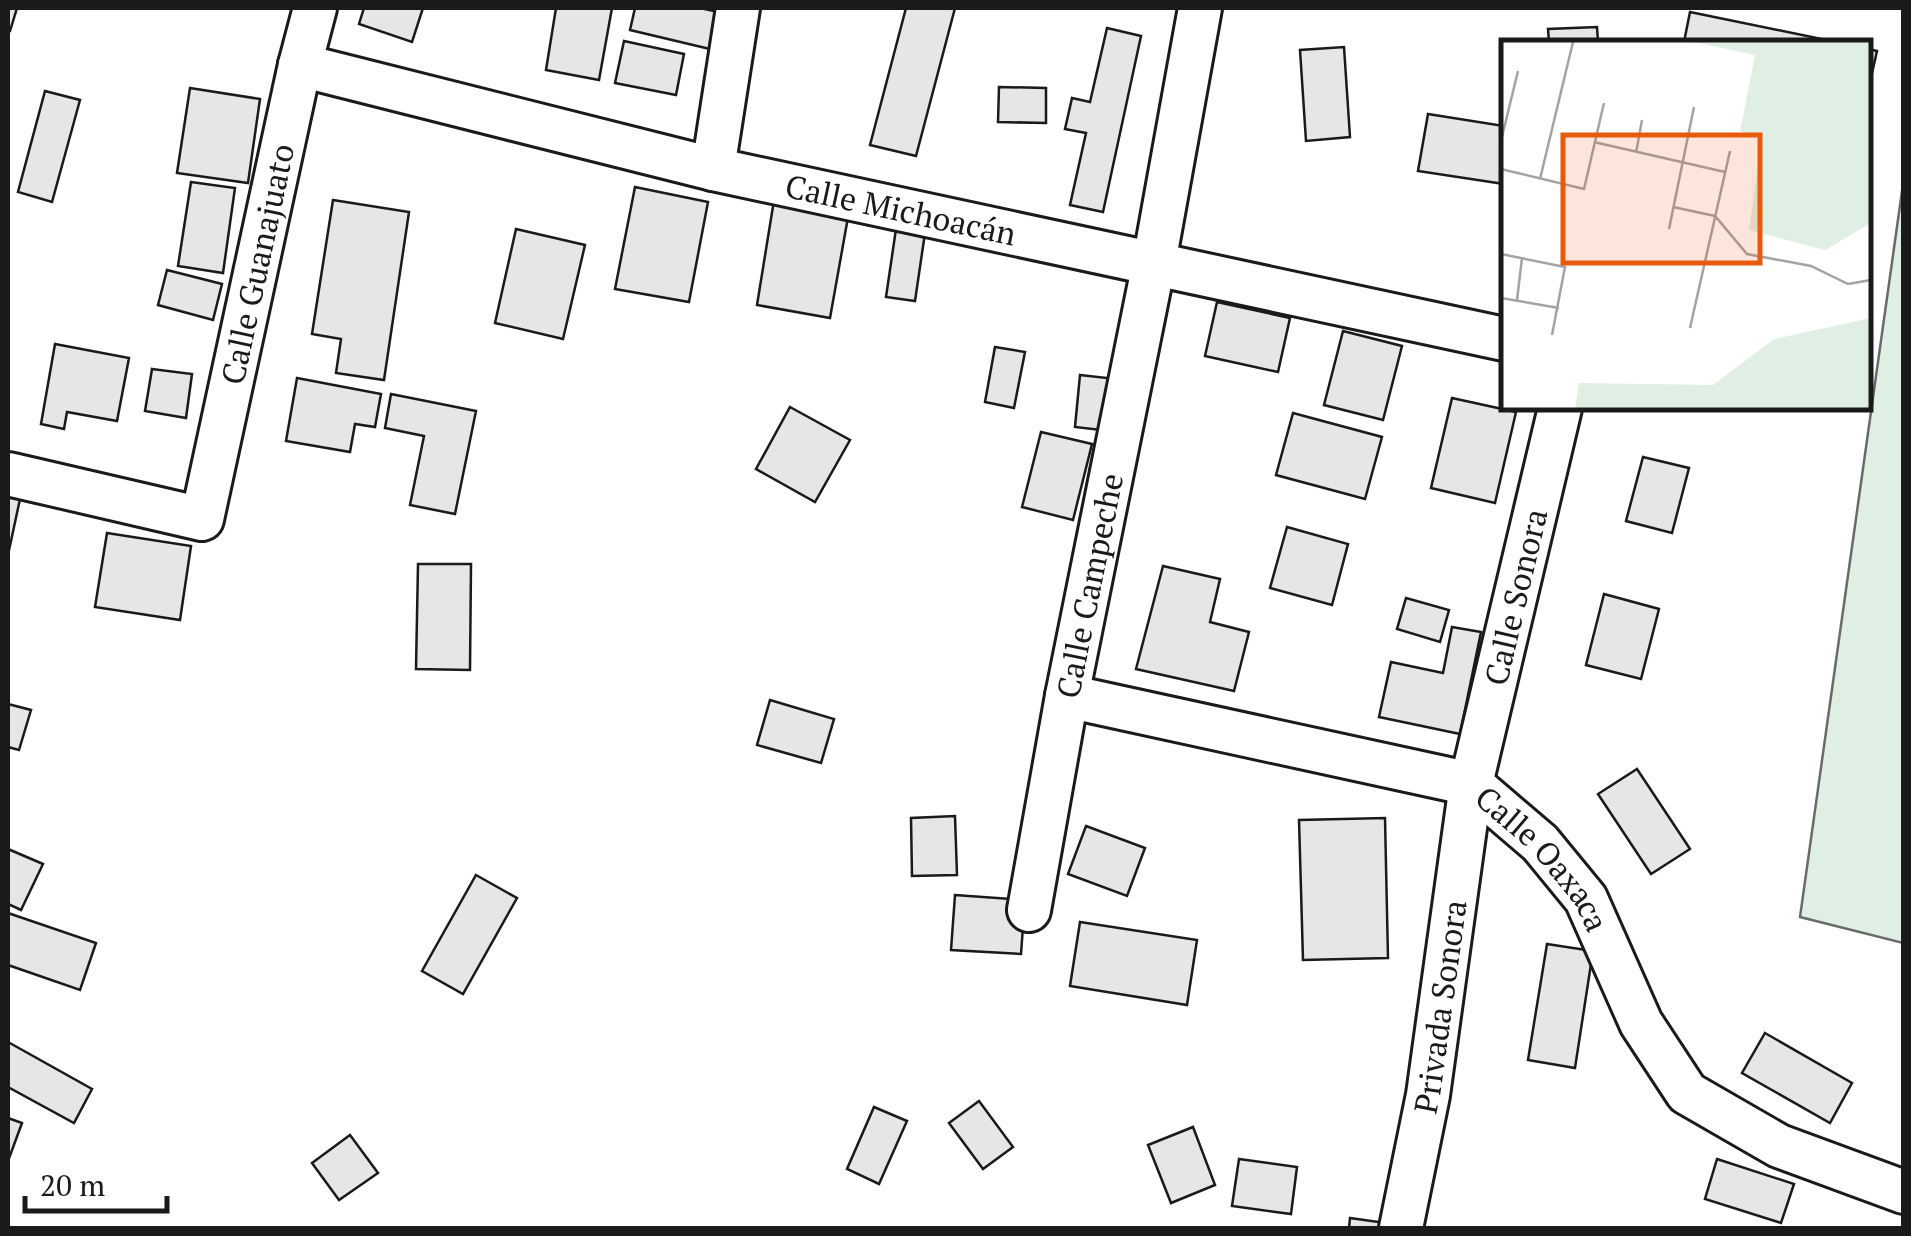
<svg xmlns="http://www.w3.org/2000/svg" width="1911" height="1236" font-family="'PT Serif',serif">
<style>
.green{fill:#e0efe3;stroke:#6a6a6a;stroke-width:2.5}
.building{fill:#e6e6e6;stroke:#1a1a1a;stroke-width:2.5}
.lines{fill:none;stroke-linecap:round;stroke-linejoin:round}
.street-casing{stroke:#1a1a1a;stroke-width:48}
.street{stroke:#fff;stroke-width:42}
.labels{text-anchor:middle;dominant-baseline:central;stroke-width:8;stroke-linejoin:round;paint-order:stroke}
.street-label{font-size:32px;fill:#1a1a1a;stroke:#fff}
.inset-road{fill:none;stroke:#a3a3a3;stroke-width:2.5}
.view{fill:#e8590c;fill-opacity:0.15;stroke:#e8590c;stroke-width:5}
.inset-edge{fill:none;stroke:#1a1a1a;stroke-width:5}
</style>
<rect width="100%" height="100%" fill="#fff"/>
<path class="green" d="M1903 184V943L1800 917Z"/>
<g class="building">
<path d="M8 8H17L10 31H8Z"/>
<path d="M364 8H423L412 42 359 24Z"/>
<path d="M556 8H612L599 80 546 70Z"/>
<path d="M635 8H700L723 13 714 50 630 30Z"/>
<path d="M906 8H955L916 156 870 145Z"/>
<path d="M1690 12 1836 42H1684Z"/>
<path d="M1597 27 1598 42H1549L1548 29Z"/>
<path d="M1107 28 1141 36 1103 212 1070 205 1086 133 1065 129 1072 98 1090 102Z"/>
<path d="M624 41 684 54 676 95 615 83Z"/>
<path d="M1344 47 1350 137 1306 141 1300 50Z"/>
<path d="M1868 49 1877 51 1868 91Z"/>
<path d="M999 87 1046 88V123L998 122Z"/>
<path d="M190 88 260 99 248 183 177 173Z"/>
<path d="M45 91 80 100 52 202 18 192Z"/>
<path d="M1428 114 1504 126V184L1418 171Z"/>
<path d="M191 182 235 188 223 273 178 266Z"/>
<path d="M635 187 708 202 689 302 615 289Z"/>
<path d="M775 194 850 206 830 318 757 305Z"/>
<path d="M333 200 409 212 384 380 336 373 341 339 312 334Z"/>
<path d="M516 229 585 245 563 339 495 323Z"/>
<path d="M896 229 925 233 915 301 886 297Z"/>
<path d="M167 270 222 284 213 320 158 305Z"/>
<path d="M1217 302 1290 318 1278 372 1205 356Z"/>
<path d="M1343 331 1402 346 1383 420 1324 405Z"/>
<path d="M55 344 129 358 117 421 67 412 64 429 41 424Z"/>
<path d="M995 347 1025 352 1014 408 985 402Z"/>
<path d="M152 369 192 374 186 418 145 411Z"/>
<path d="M1080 375 1125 380 1119 432 1075 427Z"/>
<path d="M297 378 381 394 375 427 355 424 350 452 286 441Z"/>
<path d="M391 394 476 411 455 514 410 505 424 436 385 428Z"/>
<path d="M1452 398 1516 412 1495 503 1431 488Z"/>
<path d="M790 407 850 440 815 502 756 469Z"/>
<path d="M1293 413 1382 437 1365 499 1276 475Z"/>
<path d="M1041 432 1092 444 1073 520 1022 507Z"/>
<path d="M1643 457 1689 468 1672 533 1626 521Z"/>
<path d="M8 496 20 499 8 555Z"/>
<path d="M1287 527 1348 544 1332 605 1270 588Z"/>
<path d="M107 533 191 546 180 620 95 607Z"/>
<path d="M418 564H471L470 670 416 669Z"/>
<path d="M1163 566 1220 579 1210 622 1249 632 1234 691 1136 669Z"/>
<path d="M1604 594 1659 609 1641 679 1586 665Z"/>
<path d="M1406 598 1449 610 1440 642 1397 629Z"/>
<path d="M1452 627 1481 632 1460 734 1379 717 1391 662 1443 673Z"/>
<path d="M770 700 834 719 821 763 757 745Z"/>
<path d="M8 704 31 710 19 750 8 747Z"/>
<path d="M1637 769 1690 849 1651 874 1598 794Z"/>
<path d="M955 816 957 875 912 876 911 818Z"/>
<path d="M1385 818 1388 958 1303 960 1299 820Z"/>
<path d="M1086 826 1145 848 1127 896 1068 874Z"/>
<path d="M8 849 43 864 21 910 8 904Z"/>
<path d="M476 875 517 898 463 994 422 971Z"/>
<path d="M955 895 1025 900 1021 954 951 950Z"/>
<path d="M8 913 96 943 80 990 8 965Z"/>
<path d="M1080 922 1197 940 1187 1005 1070 986Z"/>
<path d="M1547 944 1593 951 1575 1068 1528 1060Z"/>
<path d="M1765 1033 1852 1083 1830 1123 1742 1073Z"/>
<path d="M8 1042 92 1089 74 1123 8 1087Z"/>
<path d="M979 1101 1013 1147 983 1169 949 1123Z"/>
<path d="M874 1107 907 1121 879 1184 847 1169Z"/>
<path d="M8 1118 22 1123 8 1161Z"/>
<path d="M1193 1127 1215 1185 1171 1203 1148 1145Z"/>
<path d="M350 1135 378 1173 339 1200 312 1163Z"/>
<path d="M1239 1159 1297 1167 1291 1214 1232 1206Z"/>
<path d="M1717 1159 1794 1184 1781 1223 1705 1199Z"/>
<path d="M1350 1218 1393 1224 1392 1228H1349Z"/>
</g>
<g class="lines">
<g class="street-casing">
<g id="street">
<path id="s1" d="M300 65 713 169 1504 339"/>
<path d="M713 169 738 8"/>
<path id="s2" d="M8 474 202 519 300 65 315 8"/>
<path id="s3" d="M1067 696 1471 784 1540 843 1586 899 1641 1023 1687 1093 1779 1146 1904 1192"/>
<path id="s4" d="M1029 910 1067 696 1154 263 1200 8"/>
<path id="s5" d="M1401 1228 1428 1095 1471 784 1560 408"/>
</g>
</g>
<use href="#street" class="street"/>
</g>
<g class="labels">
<g class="street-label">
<text stroke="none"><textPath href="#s1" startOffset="618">Calle Michoacán</textPath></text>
<text stroke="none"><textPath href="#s2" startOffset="460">Calle Guanajuato</textPath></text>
<text stroke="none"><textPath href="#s4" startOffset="330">Calle Campeche</textPath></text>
<text stroke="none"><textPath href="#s5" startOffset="642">Calle Sonora</textPath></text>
<text stroke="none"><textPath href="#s3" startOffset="518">Calle Oaxaca</textPath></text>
<text stroke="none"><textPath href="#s5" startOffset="225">Privada Sonora</textPath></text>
</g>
</g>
<g transform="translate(1501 40)">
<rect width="370" height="370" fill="#fff"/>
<path d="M188 1H370V183L324 210 248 190 261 97 239 92 254 15ZM370 278V369H74L78 343 212 345 273 299Z" fill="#e0efe3"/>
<path class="inset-road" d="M0 101 17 31M93 102 224 132M135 113 141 80M0 129 83 149 103 63M39 139 72 2M172 167 214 176 246 214 310 226 347 244 370 240M168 189 193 67M0 214 64 227 51 295M0 258 58 268M16 260 21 218M189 288 229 111"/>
<path class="view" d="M62 95H259V223H62Z"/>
<rect width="370" height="370" class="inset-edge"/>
</g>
<rect width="1911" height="1236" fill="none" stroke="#1a1a1a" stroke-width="20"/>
<path d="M25 1196v15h142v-15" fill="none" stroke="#1a1a1a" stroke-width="5"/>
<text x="40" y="1196" font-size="30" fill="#1a1a1a" stroke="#ffffff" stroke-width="8" paint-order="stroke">20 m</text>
</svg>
